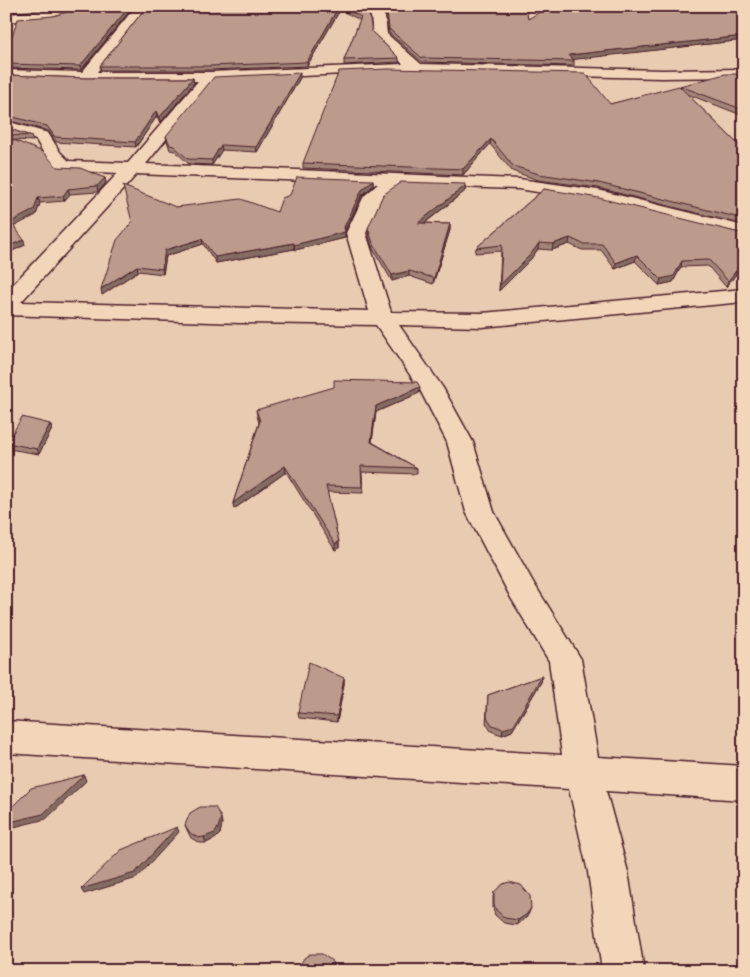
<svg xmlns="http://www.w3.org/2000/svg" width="750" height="977" font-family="Dekko,sans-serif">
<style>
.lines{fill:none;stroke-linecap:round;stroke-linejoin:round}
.minor-casing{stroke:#4a1f2b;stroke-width:3}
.minor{fill:#f3d6b9;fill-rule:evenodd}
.wall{fill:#a28478;stroke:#4a1f2b}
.shaded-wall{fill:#846c62;stroke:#4a1f2b}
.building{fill:#bc9a8c;stroke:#4a1f2b}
</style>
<rect width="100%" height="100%" fill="#e9cbb1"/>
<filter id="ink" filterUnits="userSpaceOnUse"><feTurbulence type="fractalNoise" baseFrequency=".02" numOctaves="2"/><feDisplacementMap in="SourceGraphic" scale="10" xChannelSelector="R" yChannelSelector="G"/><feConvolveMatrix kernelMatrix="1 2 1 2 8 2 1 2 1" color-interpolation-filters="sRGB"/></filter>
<g filter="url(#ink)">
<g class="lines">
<g class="minor-casing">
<g id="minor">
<path d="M65 6H106L100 10 71 13 54 18 6 22V14L53 10Z"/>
<path d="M136 6H149L97 72H210L403 64 373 35 371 17 365 6H378L385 17 387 34 421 64 662 70 744 69V77L662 78 388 72 214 80 146 164 519 179 598 190 744 226V238L598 202 519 189 400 185 381 199 366 233 391 312 482 313 744 289V302L482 327 399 325 443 388 473 442 494 512 533 582 581 659 598 757 744 766V800L606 791 628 872 644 971H602L588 872 569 789 6 753V721L562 755 549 661 511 598 466 512 447 442 419 388 376 325 240 323 6 315V292L118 173 58 170 47 159 36 140 6 131V121L48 133 60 152 69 161 128 163 198 81H86L6 78V70L82 72ZM137 174 378 184 364 196 346 233 369 311 21 302Z"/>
</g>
</g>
<use href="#minor" class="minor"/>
</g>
<g class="wall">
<path d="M102 6H134L81 70 6 68V43L9 45 53 16 100 7Z"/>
<path d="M147 6H365L372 32 399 58V62L344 65V60L360 20 340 10 307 66 210 70H101L100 66Z"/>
<path d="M380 6H526L528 19 744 6V40L573 59 574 61V66L422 62 389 33 387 17Z"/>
<path d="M744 74V116L687 94 744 150V225L598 188 538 180 512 171 490 144 463 175 303 168V163L610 104 680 87V86Z"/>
<path d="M6 75 85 78H193L194 83 160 123 157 116 136 147 56 142 49 131 6 120Z"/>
<path d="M300 78 257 152 222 150 212 165 189 164 175 151 170 150 167 141 166 136Z"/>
<path d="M6 128 31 136 33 141 13 140 57 167 105 178 106 183 98 192 70 194 64 201 40 203 36 215 14 226 25 245 6 254Z"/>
<path d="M373 180V186L362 195 345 231V238L295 250 294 249 216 263 203 244 166 256 163 274 138 271 102 295 176 207 277 212Z"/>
<path d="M465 186V191L425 223 450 224V230L433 284 409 276 392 281 373 249 368 233V228Z"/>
<path d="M544 189 744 234V269L741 268 726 287 708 266 681 267 673 282 659 285 635 261 615 269 601 250H582L569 244 552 250 538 249 530 260 499 291 501 251 475 253 476 248Z"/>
<path d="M420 387 419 393 376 412 372 442 417 468V474L362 472 363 493 327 492 339 542V548L335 550 286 472 234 509 233 503 259 423 257 416 256 410Z"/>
<path d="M50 424 52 429 39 454 9 449 7 443Z"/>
<path d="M542 676 541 682 512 731 502 735 491 731 486 723 488 695Z"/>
<path d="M344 678V684L337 722 299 718 298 713Z"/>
<path d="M222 823 220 834 216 838 206 843H200L191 838 187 830 185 825Z"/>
<path d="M494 892 529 913 526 918 517 925 504 923 495 915 493 908V897Z"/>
</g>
<g class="shaded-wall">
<path d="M42 6H55L42 9Z"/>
<path d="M130 6H134L81 70 80 66Z"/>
<path d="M339 6 340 10 307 66V62Z"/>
<path d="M744 36V40L569 60V55Z"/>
<path d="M300 73V78L257 152 256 147Z"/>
<path d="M193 78 194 83 160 123 159 118Z"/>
<path d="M156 111 157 116 136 147 135 142Z"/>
<path d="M491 139 490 144 463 175V169Z"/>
<path d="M221 145 222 150 212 165V160Z"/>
<path d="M105 178 106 183 98 192 97 186Z"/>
<path d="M373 180V186L362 195 344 232V227L362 190Z"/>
<path d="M465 186V191L418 228V223Z"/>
<path d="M68 189 70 194 64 201 63 196Z"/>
<path d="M38 198 40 203 36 215 13 227 11 222Z"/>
<path d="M450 224V230L433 284 434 278Z"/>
<path d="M345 232V238L295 250 294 245Z"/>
<path d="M570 238 569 244 552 250 553 244Z"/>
<path d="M202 239 203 244 166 256 163 274 162 269 165 250Z"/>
<path d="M24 240 25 245 6 254V247Z"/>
<path d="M294 243V249L216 263 215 257Z"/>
<path d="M539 243 538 249 530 260 499 291 500 285Z"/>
<path d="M637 255 635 261 615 269 616 263Z"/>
<path d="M682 261 681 267 673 282 659 285 661 279Z"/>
<path d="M743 262 741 268 726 287 728 281Z"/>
<path d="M137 266 138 271 102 295 101 289Z"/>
<path d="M409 271V276L392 281V275Z"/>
<path d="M420 387 419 393 376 412 371 448V442L376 406Z"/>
<path d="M50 424 52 429 39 454 37 449Z"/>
<path d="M285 466 286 472 234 509 233 503Z"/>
<path d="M339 542V548L335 550V544Z"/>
<path d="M542 676 541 682 512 731 502 735 503 729Z"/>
<path d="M344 678V684L337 722V716Z"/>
<path d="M84 775 86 781 46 819 6 829V823Z"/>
<path d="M221 818 222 823 220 834 216 838 206 843 204 837Z"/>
<path d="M177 827 179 832 137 878 84 894 81 889Z"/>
<path d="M531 908 529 913 526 918 517 925 518 920Z"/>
</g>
<g class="building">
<path d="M102 6H130L80 66 6 64V43L9 45 18 19 53 16 70 11 100 7Z"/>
<path d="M147 6H339L307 62 209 66H100Z"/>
<path d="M340 6H365L369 13 372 32 399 58 344 60 361 17Z"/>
<path d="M383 6H526L528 19 550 6H744V36L569 55 574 61 422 58 389 29 387 13Z"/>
<path d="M388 69 585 73 610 104 679 86 744 150V219L599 183 539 174 513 166 491 139 463 169 303 163 339 71Z"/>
<path d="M300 73 256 147 221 145 212 160 188 159 174 146 170 145 166 136 214 77Z"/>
<path d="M725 74H744V110L680 86Z"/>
<path d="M6 75 85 78H193L159 118 156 111 135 142 55 137 47 126 6 115Z"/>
<path d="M6 128 31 136 6 135Z"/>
<path d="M6 137 43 152 57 167 80 168 105 178 97 186 68 189 63 196 38 198 34 210 11 222 24 240 6 247Z"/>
<path d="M297 177 373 180 362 190 344 227 345 232 294 245V243L215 257 202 239 165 250 162 269 137 266 101 289 117 240 132 222 123 186 176 207 241 199 277 212 282 198 290 195Z"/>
<path d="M401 182 465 184V186L418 223 450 224 434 278 409 271 392 275 373 243 368 228 383 195Z"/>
<path d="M544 189 599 198 744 234V263L743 262 728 281 709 260 682 261 674 276 661 279 637 255 616 263 602 244H583L570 238 553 244 539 243 531 254 500 285 502 245 476 248Z"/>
<path d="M334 380 417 382 420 387 376 406 371 442 417 468 361 466 362 487 326 486 339 542 335 544 285 466 233 503 260 421 256 410 334 387Z"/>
<path d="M22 417 50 424 37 449 7 443Z"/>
<path d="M309 662 344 678 337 716 298 713Z"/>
<path d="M542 676 513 726 503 729 492 725 487 717 488 695Z"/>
<path d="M84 775 43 814 6 823V813L31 788Z"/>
<path d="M200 807H215L221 818 218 828 215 833 204 837 198 838 190 833 185 825 190 813Z"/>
<path d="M177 827 135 873 81 889 121 850Z"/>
<path d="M509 882 521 885 530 896 531 908 527 914 518 920 505 918 496 910 494 904V892L503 884Z"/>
<path d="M310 954H322L332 961 335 971H297L304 958Z"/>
<path d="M462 963 472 965 478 971H449L453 966Z"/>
</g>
</g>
<rect width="750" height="977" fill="none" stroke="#f3d6b9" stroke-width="25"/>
<rect x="12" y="12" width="725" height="952" fill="none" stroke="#4a1f2b" stroke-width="2" filter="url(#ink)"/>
</svg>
